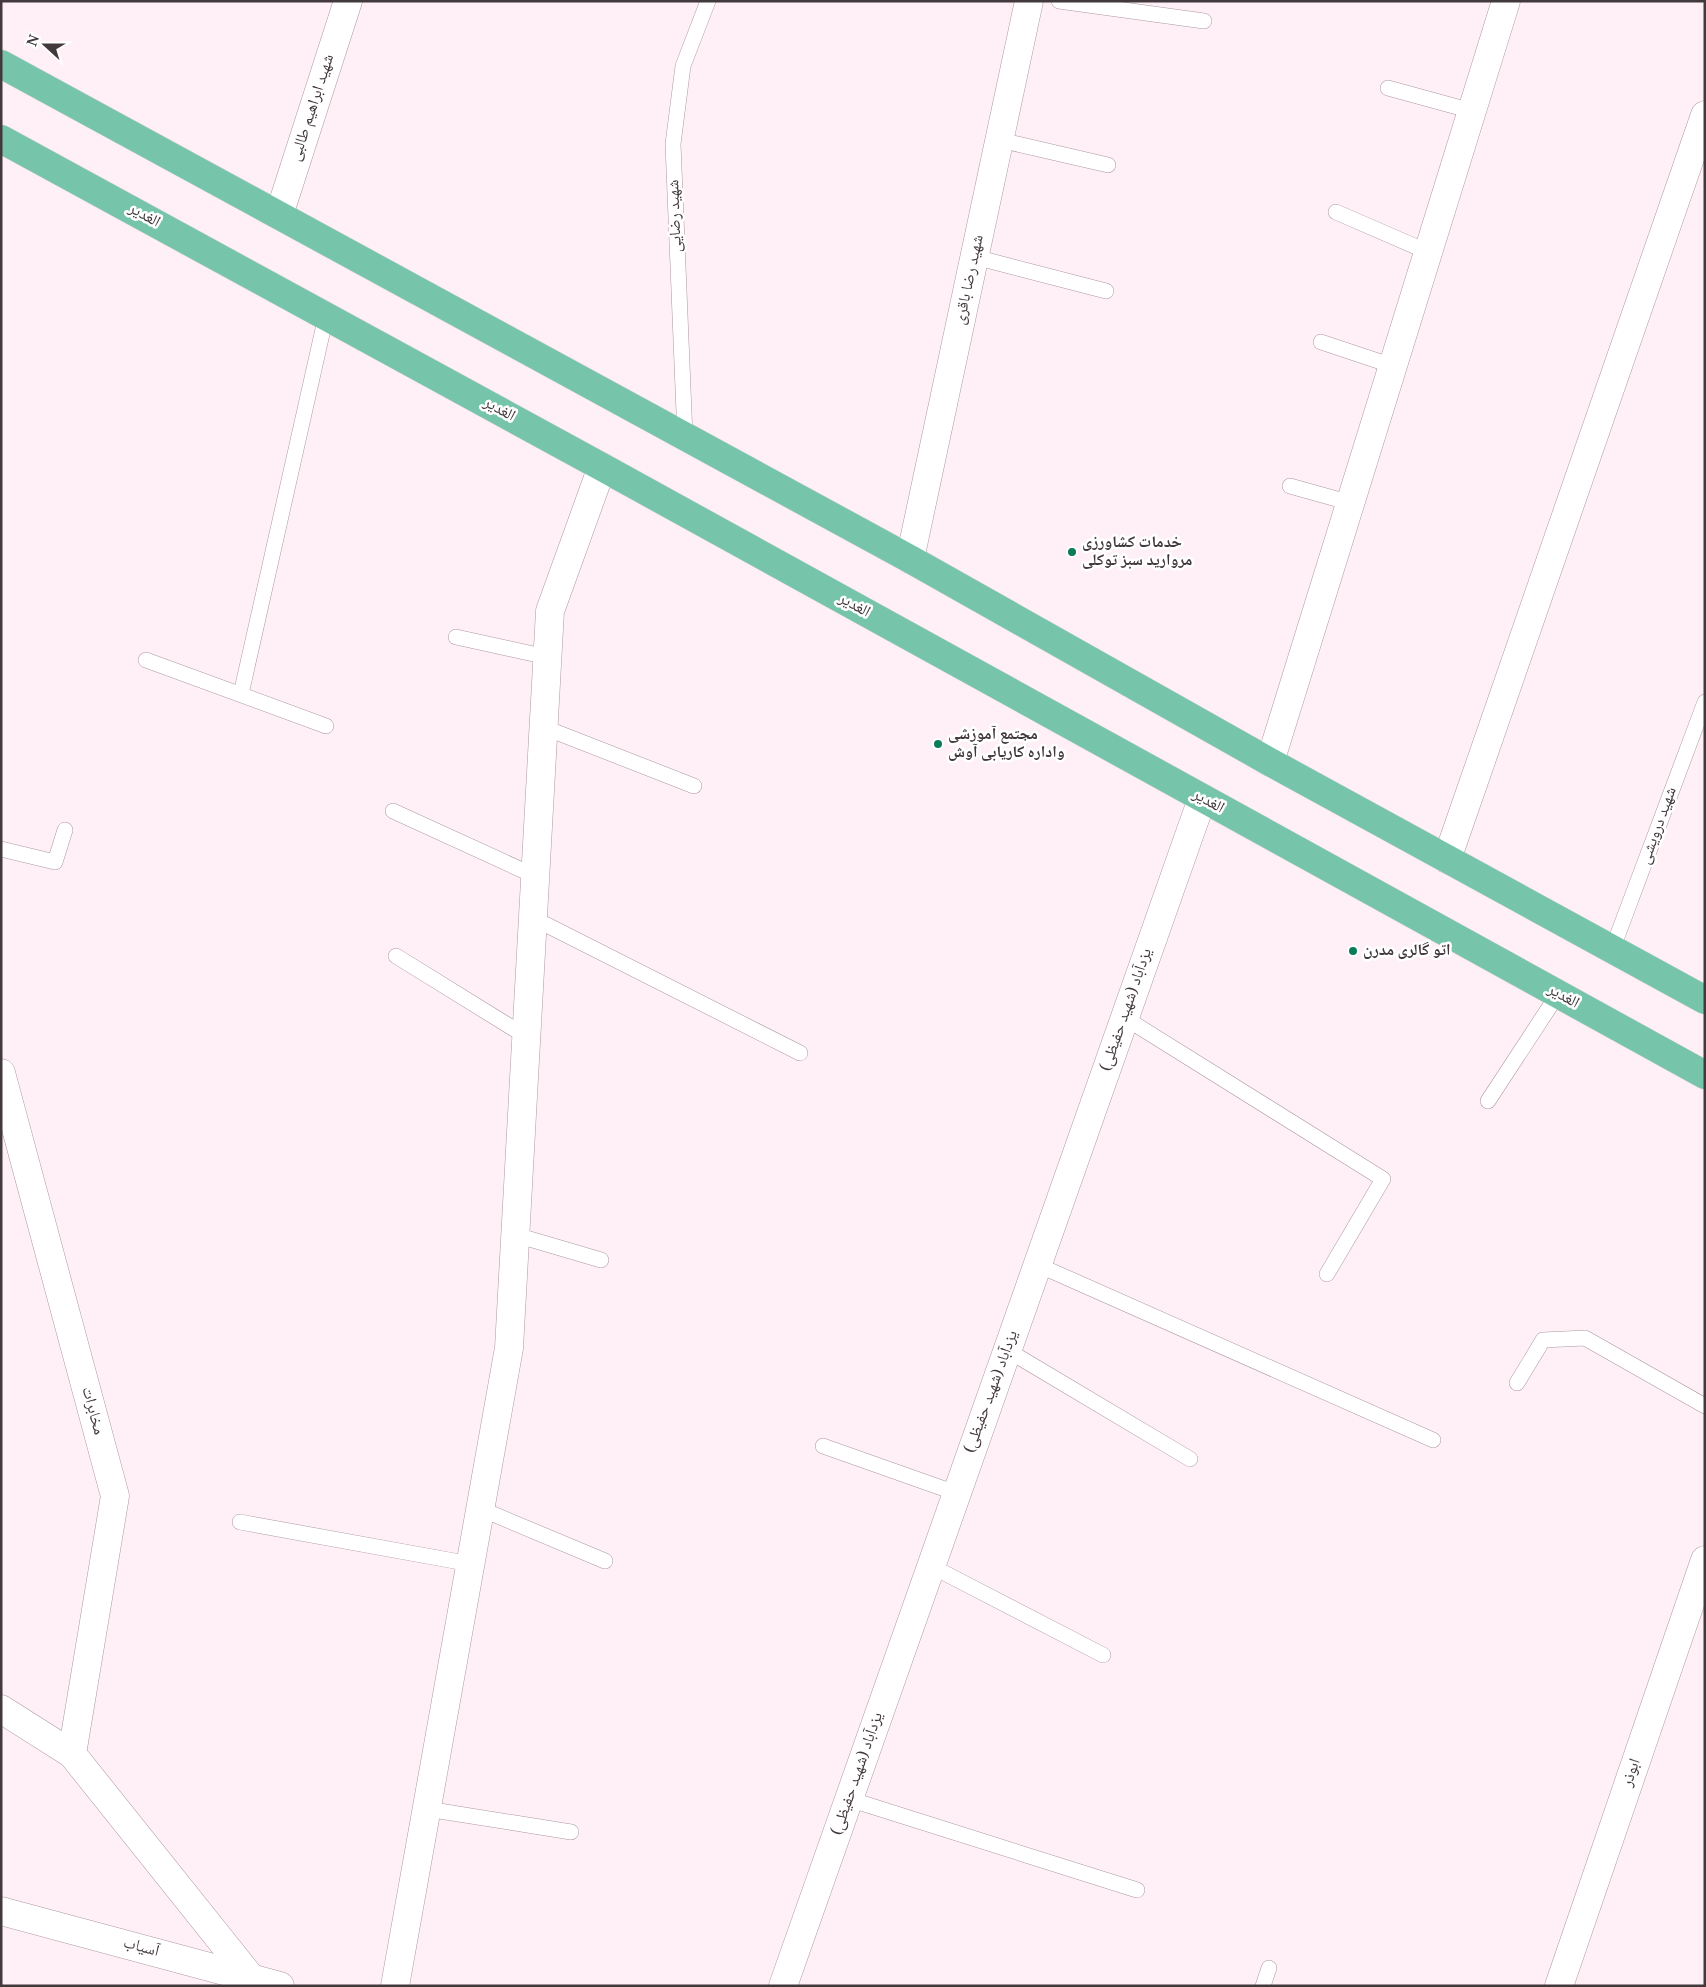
<svg xmlns="http://www.w3.org/2000/svg" width="1706" height="1987" font-family="Georgia,'Noto Naskh Arabic',serif">
<style>
.lines{fill:none;stroke-linecap:round;stroke-linejoin:round}
.service-casing{stroke:#ae98a1;stroke-width:16}
.minor-casing{stroke:#ae98a1;stroke-width:29}
.tertiary-casing{stroke:#ae98a1;stroke-width:29}
.primary-casing{stroke:#d5d3d4;stroke-width:29}
.service{stroke:#fff;stroke-width:15}
.minor{stroke:#fff;stroke-width:28}
.tertiary{stroke:#fff;stroke-width:28}
.primary{stroke:#76c5ab;stroke-width:28}
.poi-dot{fill:#0b7c59;stroke:#fff;stroke-width:2}
.labels{text-anchor:middle;dominant-baseline:central;stroke-width:5;stroke-linejoin:round;paint-order:stroke}
.street-label{font-size:16px;fill:#42393d;stroke:#fff}
.poi-label{font-size:16px;font-weight:bold;fill:#42393d;stroke:#fff;text-anchor:start}
</style>
<rect width="100%" height="100%" fill="#fef0f6"/>
<g class="lines">
<g class="service-casing">
<g id="service">
<path d="M1059 1 1204 21"/>
<path d="M1388 88 1472 111"/>
<path d="M1000 140 1108 165"/>
<path d="M1336 212 1428 252"/>
<path d="M975 257 1106 291"/>
<path d="M1321 342 1393 366"/>
<path d="M685 437 673 144 683 66 708 1"/>
<path d="M1290 486 1351 503"/>
<path d="M456 637 547 657"/>
<path d="M146 660 326 726"/>
<path d="M241 694 326 316"/>
<path d="M543 727 694 786"/>
<path d="M393 811 535 876"/>
<path d="M1 849 55 862 65 830"/>
<path d="M533 918 800 1053"/>
<path d="M1612 950 1705 702"/>
<path d="M396 956 527 1037"/>
<path d="M1125 1018 1383 1179 1327 1274"/>
<path d="M1488 1101 1558 994"/>
<path d="M516 1235 601 1260"/>
<path d="M1038 1265 1433 1440"/>
<path d="M1007 1350 1190 1459"/>
<path d="M1517 1383 1543 1340 1585 1338 1705 1406"/>
<path d="M823 1446 956 1493"/>
<path d="M481 1509 605 1561"/>
<path d="M240 1522 471 1564"/>
<path d="M931 1566 1103 1655"/>
<path d="M849 1799 1137 1890"/>
<path d="M427 1809 571 1832"/>
<path d="M1263 1986 1269 1968"/>
</g>
</g>
<g class="minor-casing">
<g id="minor">
<path d="M279 215 348 1"/>
<path d="M910 559 1029 1"/>
<path d="M1270 762 1506 1"/>
<path d="M1447 859 1705 115"/>
<path d="M1 1073 115 1496 72 1754"/>
<path d="M1 1709 72 1754 251 1978"/>
<path d="M395 1986 509 1348 550 611 602 467"/>
<path d="M783 1986 1202 799"/>
<path d="M1559 1986 1705 1560"/>
</g>
</g>
<g class="tertiary-casing">
<path id="tertiary" d="M1 1911 280 1986"/>
</g>
<g class="primary-casing">
<g id="primary">
<path d="M1 64 910 559 1270 762 1705 1000"/>
<path d="M1 139 602 467 1705 1075"/>
</g>
</g>
<use href="#service" class="service"/>
<use href="#minor" class="minor"/>
<use href="#tertiary" class="tertiary"/>
<use href="#primary" class="primary"/>
</g>
<g class="poi-dot">
<circle cx="1072" cy="552" r="5"/>
<circle cx="938" cy="744" r="5"/>
<circle cx="1353" cy="951" r="5"/>
</g>
<g class="labels">
<g class="street-label">
<text transform="translate(313 108) rotate(-72)">شهید ابراهیم طالبی</text>
<text transform="translate(144 216) rotate(29)">الغدیر</text>
<text transform="translate(676 216) rotate(-92)">شهید رضایی</text>
<text transform="translate(970 280) rotate(-78)">شهید رضا باقری</text>
<text transform="translate(499 410) rotate(29)">الغدیر</text>
<text transform="translate(854 606) rotate(29)">الغدیر</text>
<text transform="translate(1208 802) rotate(29)">الغدیر</text>
<text transform="translate(1659 826) rotate(-70)">شهید درویشی</text>
<text transform="translate(1563 997) rotate(29)">الغدیر</text>
<text transform="translate(1127 1010) rotate(-71)">یزدآباد (شهید حفیظی)</text>
<text transform="translate(992 1392) rotate(-70)">یزدآباد (شهید حفیظی)</text>
<text transform="translate(92 1411) rotate(75)">مخابرات</text>
<text transform="translate(1632 1773) rotate(-71)">ابوذر</text>
<text transform="translate(858 1774) rotate(-71)">یزدآباد (شهید حفیظی)</text>
<text transform="translate(141 1948) rotate(15)">آسیاب</text>
</g>
<g class="poi-label">
<text x="1082" y="543">خدمات کشاورزی<tspan x="1082" dy="18">مروارید سبز توکلی</tspan></text>
<text x="948" y="735">مجتمع آموزشی<tspan x="948" dy="18">واداره کاریابی آوش</tspan></text>
<text x="1363" y="951">اتو گالری مدرن</text>
</g>
</g>
<rect width="1706" height="1987" fill="none" stroke="#42393d" stroke-width="5"/>
<g transform="translate(45 45) rotate(291)" stroke="#ffffff" stroke-width="4" paint-order="stroke">
<path d="M0-4L9 19L0 12L-9 19Z" fill="#42393d"/>
<text y="-8" font-size="14" font-weight="bold" text-anchor="middle" fill="#42393d">N</text>
</g>
</svg>
